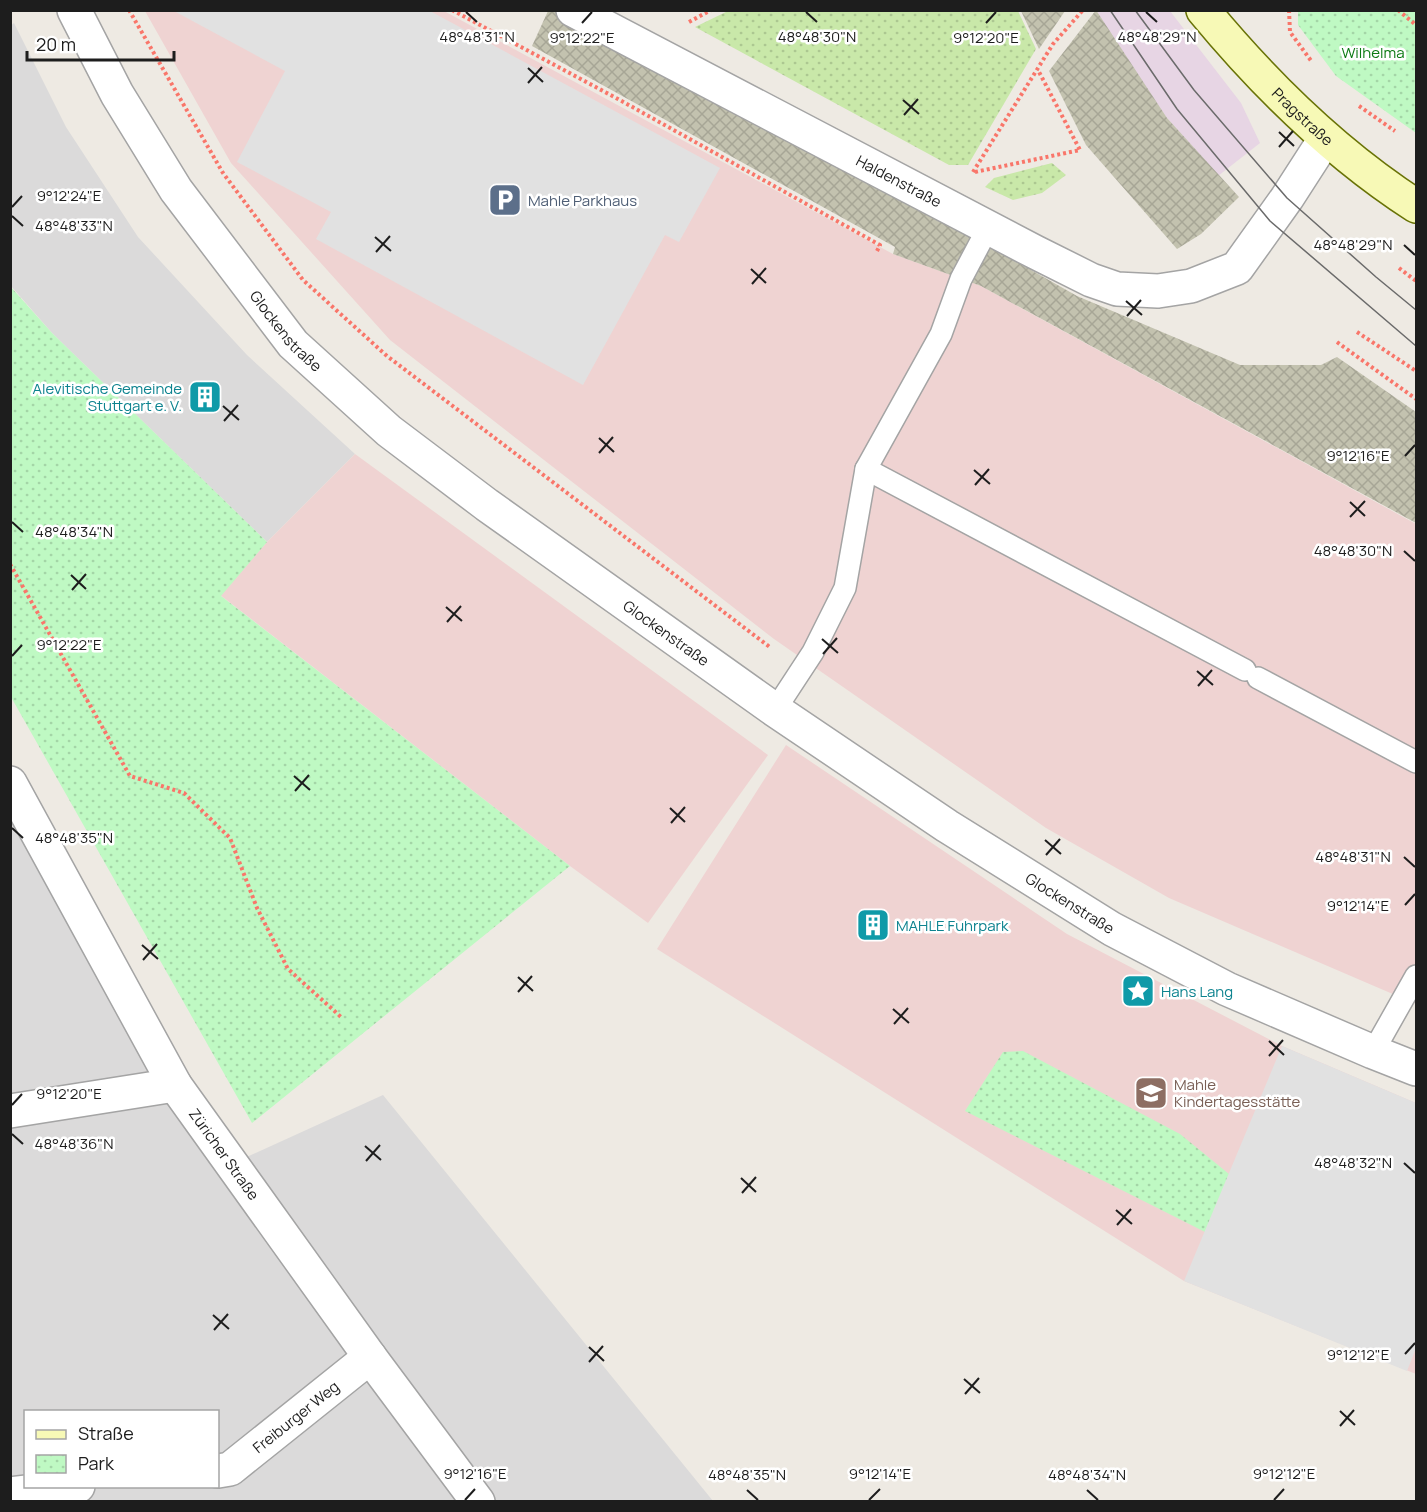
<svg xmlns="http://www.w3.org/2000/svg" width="1427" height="1512" font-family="Manrope,sans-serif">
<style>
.residential{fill:#dbdada;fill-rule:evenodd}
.commercial{fill:#efd3d2}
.railway{fill:#e7d5e4}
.construction{fill:url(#construction-cross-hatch)}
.grass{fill:url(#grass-dots)}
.park{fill:url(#park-dots)}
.parking{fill:#e1e1e1}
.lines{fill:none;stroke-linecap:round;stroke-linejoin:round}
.service-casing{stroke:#a4a4a4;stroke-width:24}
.minor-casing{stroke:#a4a4a4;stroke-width:36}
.tertiary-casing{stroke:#a4a4a4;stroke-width:36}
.secondary-casing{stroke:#697306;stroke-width:36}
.path{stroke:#f9766a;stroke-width:4;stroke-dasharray:3 3;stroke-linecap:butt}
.service{stroke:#fff;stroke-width:21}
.minor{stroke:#fff;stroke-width:33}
.tertiary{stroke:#fff;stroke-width:33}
.secondary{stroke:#f7f9b6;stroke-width:33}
.tram{stroke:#6b6b6b;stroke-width:1.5}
.ticks{fill:none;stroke:#1d1d1d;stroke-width:2}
.labels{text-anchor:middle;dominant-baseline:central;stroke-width:5;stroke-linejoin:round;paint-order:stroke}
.park-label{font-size:15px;fill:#0c7a13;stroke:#fff}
.street-label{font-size:15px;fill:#1d1d1d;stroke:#fff}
.service-label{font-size:15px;fill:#4e5e75;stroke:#fff;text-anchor:start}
.culture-label{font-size:15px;fill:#0d838f;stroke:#fff;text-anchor:start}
.education-label{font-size:15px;fill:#785e54;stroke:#fff;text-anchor:start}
.ticks-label{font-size:15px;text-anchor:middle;fill:#1d1d1d;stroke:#fff;stroke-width:5;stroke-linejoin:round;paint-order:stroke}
</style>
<defs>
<pattern id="construction-cross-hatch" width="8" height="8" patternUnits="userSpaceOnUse" patternTransform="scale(1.5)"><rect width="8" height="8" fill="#c3c2af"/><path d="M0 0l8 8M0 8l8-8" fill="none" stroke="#a7a696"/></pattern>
<pattern id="grass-dots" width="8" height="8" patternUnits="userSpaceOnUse" patternTransform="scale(1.5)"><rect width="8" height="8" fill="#c9e8a9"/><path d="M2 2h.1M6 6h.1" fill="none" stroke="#acc791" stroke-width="1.8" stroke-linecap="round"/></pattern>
<pattern id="park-dots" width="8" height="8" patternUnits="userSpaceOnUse" patternTransform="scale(1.5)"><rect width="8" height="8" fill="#bff9c3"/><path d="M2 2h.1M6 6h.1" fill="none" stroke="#a4d5a7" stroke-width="1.8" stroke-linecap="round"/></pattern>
</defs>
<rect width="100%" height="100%" fill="#eeeae3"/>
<g class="residential">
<path d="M14 23 66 127 138 237 247 355 355 454 267 542 52 333 11 286 10 26Z"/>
<path d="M10 811 218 1170 383 1095 713 1501H11ZM26 1412H218V1486H26Z"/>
</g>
<g class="commercial">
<path d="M145 11H444L893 254 981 286 1416 524V1004L1169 898 1046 828 774 639 390 340 231 163Z"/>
<path d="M355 454 768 755 648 923 570 866 220 595 267 542Z"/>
<path d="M786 745 1067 934 1282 1046 1416 1103V1374L1184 1281 657 949Z"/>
</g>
<path class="railway" d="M1097 11H1170L1241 103 1260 143 1218 176 1167 118 1106 28Z"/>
<g class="construction">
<path d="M1096 10 1167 118 1239 197 1201 234 1177 249 1086 145 1049 71Z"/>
<path d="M548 11H556L889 190 1077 296 1240 365H1321L1337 357 1416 412V523L981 286 893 254 895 247 532 46Z"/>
<path d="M1021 11H1065L1039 49Z"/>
</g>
<g class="grass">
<path d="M728 11H1018L1036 49 968 165H949L695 27Z"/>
<path d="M1052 163 1066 175 1042 193 1013 200 985 187 994 178Z"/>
</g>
<g class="park">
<path d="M1298 11H1416V133L1336 76 1298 25Z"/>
<path d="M10 286 52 333 267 542 221 596 570 866 252 1123 11 697Z"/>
<path d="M1023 1051 1180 1134 1229 1174 1205 1232 965 1111 1003 1052Z"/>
</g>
<g class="parking">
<path d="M174 11H430L720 168 679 242 665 235 583 385 316 239 331 212 237 162 285 71Z"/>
<path d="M1282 1046 1416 1103V1348L1407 1371 1184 1281Z"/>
</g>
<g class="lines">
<g class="service-casing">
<g id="service">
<path d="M866 469 1245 670"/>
<path d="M1258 678 1416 762"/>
<path d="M775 710 813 652 845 588 866 469 941 334 961 279 988 228"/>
<path d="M1373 1052 1416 976"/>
</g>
</g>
<g class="minor-casing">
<g id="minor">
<path id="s1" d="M74 10 117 94 176 190 293 344 389 431 487 505 775 710 947 826 1112 929 1227 989 1373 1052 1416 1069"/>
<path id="s2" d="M10 783 175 1085 370 1357 478 1502"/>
<path d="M10 1111 175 1085"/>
<path id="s3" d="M218 1471 230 1469 370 1357"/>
<path d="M10 1494 78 1486"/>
</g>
</g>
<g class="tertiary-casing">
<g id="tertiary">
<path id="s4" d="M573 10 1035 252 1091 280 1117 289 1158 291 1191 286 1237 268 1287 198 1325 139"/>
</g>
</g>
<g class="secondary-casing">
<g id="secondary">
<path id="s5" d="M1203 10C1265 85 1334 153 1416 206"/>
</g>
</g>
<g class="path">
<path d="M129 10 223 173 303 280 387 356 771 648"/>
<path d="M452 10 618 99 880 245 876 253"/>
<path d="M1289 10 1290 32 1312 62"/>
<path d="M1398 10 1416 25"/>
<path d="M689 22 711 10"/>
<path d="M1359 106 1395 131"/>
<path d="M973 172 1053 44 1083 10"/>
<path d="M975 172 1080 150 1038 70"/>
<path d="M1399 268 1416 281"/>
<path d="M1357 332 1416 371"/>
<path d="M1337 342 1416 399"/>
<path d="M10 564 130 776 184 793 230 838 257 908 288 969 341 1017"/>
</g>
<use href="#service" class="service"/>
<use href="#minor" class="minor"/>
<use href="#tertiary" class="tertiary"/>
<use href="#secondary" class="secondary"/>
<g class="tram">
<path d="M1110 10 1177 109 1270 221 1416 346"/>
<path d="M1135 10 1194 90 1287 198 1376 277 1416 310"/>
</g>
</g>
<path class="ticks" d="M466 12 477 22M806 12 817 22M1146 12 1157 22M582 23 592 12M986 23 996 12M528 68 543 82M528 83 542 67M903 100 919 114M904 115 918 99M1279 132 1294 146M1279 147 1293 131M12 207 22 196M12 216 23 226M375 237 391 251M1404 245 1415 255M376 252 390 236M751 269 766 283M752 284 766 268M1126 301 1142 315M1127 316 1141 300M223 406 239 420M224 421 238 405M599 438 614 452M599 453 613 437M1405 456 1415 445M974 470 990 484M975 485 989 469M1350 502 1365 516M1350 517 1365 501M12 522 23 532M1404 551 1415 561M71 575 86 589M72 590 86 574M446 607 462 621M447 622 461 606M822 639 838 653M823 654 837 638M12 656 22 645M1197 671 1213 685M1198 686 1212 670M294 776 310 790M295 791 309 775M670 808 685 822M671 823 685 807M12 828 23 838M1045 840 1061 854M1046 855 1060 839M1404 857 1415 867M1405 905 1415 894M142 945 158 959M143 960 157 944M518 977 533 991M518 992 532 976M893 1009 909 1023M894 1024 908 1008M1269 1041 1284 1055M1269 1056 1283 1040M12 1105 22 1094M12 1134 23 1144M365 1146 381 1160M366 1161 380 1145M1404 1163 1415 1173M741 1178 756 1192M742 1193 756 1177M1116 1210 1132 1224M1117 1225 1131 1209M213 1315 229 1329M214 1330 228 1314M589 1347 604 1361M1405 1354 1415 1343M589 1362 603 1346M964 1379 980 1393M965 1394 979 1378M1340 1411 1355 1425M1340 1426 1354 1410M747 1490 758 1500M1087 1490 1098 1500M465 1500 475 1489M869 1500 880 1489M1274 1500 1284 1489"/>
<defs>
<g id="parking-square" transform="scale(1.725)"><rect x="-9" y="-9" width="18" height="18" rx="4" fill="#5c6f8a" stroke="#fff"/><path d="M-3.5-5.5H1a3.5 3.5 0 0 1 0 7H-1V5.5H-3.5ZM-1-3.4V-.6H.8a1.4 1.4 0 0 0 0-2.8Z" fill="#fff"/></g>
<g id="building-square" transform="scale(1.725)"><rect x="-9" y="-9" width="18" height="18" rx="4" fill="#0f9aa8" stroke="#fff"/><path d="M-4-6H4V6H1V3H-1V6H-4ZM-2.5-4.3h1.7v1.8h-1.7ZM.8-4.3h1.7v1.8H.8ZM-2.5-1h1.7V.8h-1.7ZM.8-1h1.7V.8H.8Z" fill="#fff"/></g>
<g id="sight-square" transform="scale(1.725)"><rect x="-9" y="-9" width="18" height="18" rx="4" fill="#0f9aa8" stroke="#fff"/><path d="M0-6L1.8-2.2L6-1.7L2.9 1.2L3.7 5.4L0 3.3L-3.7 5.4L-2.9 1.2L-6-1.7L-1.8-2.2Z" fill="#fff"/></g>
<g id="school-square" transform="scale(1.725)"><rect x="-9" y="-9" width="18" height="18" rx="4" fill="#8d6e63" stroke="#fff"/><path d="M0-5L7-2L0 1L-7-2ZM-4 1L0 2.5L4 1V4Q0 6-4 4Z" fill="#fff"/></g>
</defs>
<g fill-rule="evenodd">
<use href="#parking-square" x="505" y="200"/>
<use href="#building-square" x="205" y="397"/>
<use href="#building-square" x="873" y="925"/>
<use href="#sight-square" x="1138" y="991"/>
<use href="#school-square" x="1151" y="1093"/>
</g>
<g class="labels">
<g class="park-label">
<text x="1373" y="52">Wilhelma</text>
</g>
<g class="street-label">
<text stroke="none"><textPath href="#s5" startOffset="146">Pragstraße</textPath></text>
<text stroke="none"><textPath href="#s4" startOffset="368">Haldenstraße</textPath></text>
<text stroke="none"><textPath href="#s1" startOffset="386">Glockenstraße</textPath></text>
<text stroke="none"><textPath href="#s1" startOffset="873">Glockenstraße</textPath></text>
<text stroke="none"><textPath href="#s1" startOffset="1359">Glockenstraße</textPath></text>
<text stroke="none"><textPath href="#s2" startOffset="429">Züricher Straße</textPath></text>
<text stroke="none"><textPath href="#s3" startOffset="96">Freiburger Weg</textPath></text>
</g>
<g class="service-label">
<text x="528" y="200">Mahle Parkhaus</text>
</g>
<g class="culture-label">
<text x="182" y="388" text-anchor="end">Alevitische Gemeinde<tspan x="182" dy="17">Stuttgart e. V.</tspan></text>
<text x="896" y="925">MAHLE Fuhrpark</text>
<text x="1161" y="991">Hans Lang</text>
</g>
<g class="education-label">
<text x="1174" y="1084">Mahle<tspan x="1174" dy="17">Kindertagesstätte</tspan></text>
</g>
</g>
<g class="ticks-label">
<text x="817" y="42">48°48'30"N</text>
<text x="477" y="42">48°48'31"N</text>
<text x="1157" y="42">48°48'29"N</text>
<text x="582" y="43">9°12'22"E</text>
<text x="986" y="43">9°12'20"E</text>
<text x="69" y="201">9°12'24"E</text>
<text x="74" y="231">48°48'33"N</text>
<text x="1353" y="250">48°48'29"N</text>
<text x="1358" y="461">9°12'16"E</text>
<text x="74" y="537">48°48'34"N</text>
<text x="1353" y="556">48°48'30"N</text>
<text x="69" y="650">9°12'22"E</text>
<text x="74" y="843">48°48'35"N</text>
<text x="1353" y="862">48°48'31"N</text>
<text x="1358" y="911">9°12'14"E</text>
<text x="69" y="1099">9°12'20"E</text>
<text x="74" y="1149">48°48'36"N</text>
<text x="1353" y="1168">48°48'32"N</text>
<text x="1358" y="1360">9°12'12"E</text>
<text x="475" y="1479">9°12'16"E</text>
<text x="880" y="1479">9°12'14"E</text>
<text x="1284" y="1479">9°12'12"E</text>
<text x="747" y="1480">48°48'35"N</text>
<text x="1087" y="1480">48°48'34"N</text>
</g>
<rect width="1427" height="1512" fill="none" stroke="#1d1d1d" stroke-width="24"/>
<rect x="24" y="1410" width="195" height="78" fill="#ffffff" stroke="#a5a5a5" stroke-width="1.5"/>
<rect x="36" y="1430" width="30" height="9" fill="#f7f9b6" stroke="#a5a5a5" stroke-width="1.5"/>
<text x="78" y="1440" font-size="18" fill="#1d1d1d">Straße</text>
<rect x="36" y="1455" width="30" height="18" fill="url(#park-dots)" stroke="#a5a5a5" stroke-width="1.5"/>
<text x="78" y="1470" font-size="18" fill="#1d1d1d">Park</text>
<path d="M27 51v9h147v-9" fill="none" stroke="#1d1d1d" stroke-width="3"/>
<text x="36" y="51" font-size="18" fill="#1d1d1d" stroke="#ffffff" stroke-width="4.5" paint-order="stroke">20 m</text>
</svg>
